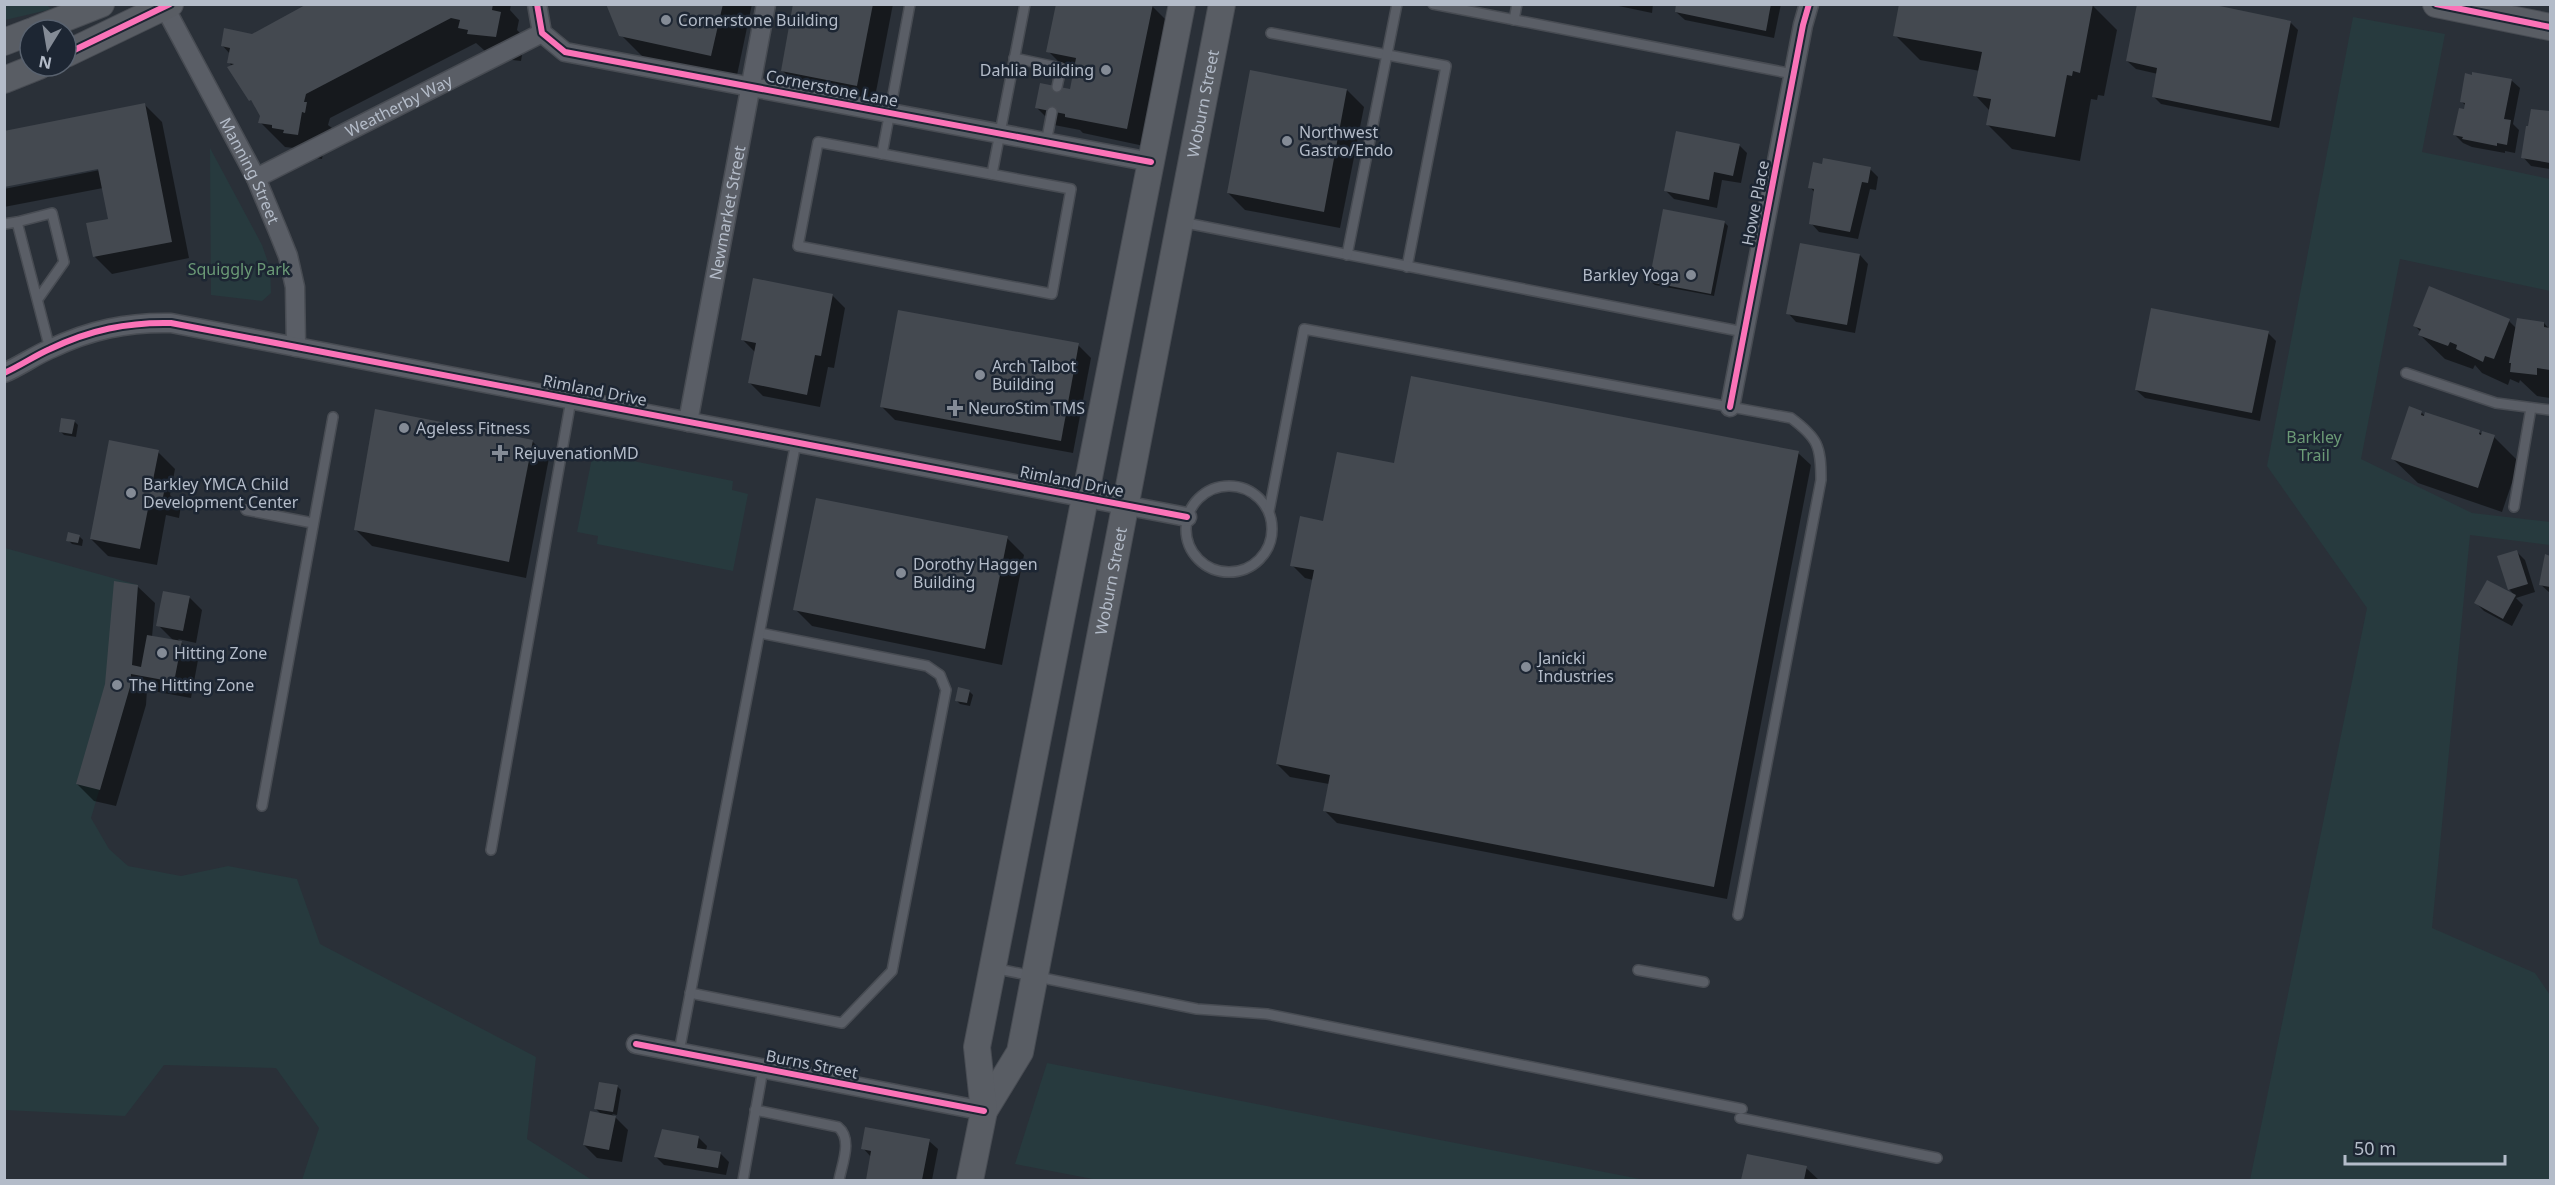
<svg xmlns="http://www.w3.org/2000/svg" width="2555" height="1185" font-family="'Noto Sans',sans-serif">
<style>
.green{fill:#273a3e}
.shadow{fill:#0007}
.building{fill:#444950}
.lines{fill:none;stroke-linecap:round;stroke-linejoin:round}
.service-casing{stroke:#484c53;stroke-width:12}
.minor-casing{stroke:#484c53;stroke-width:21}
.secondary-casing{stroke:#484c53;stroke-width:28}
.service{stroke:#5a5e66;stroke-width:9}
.minor{stroke:#5a5e66;stroke-width:18}
.secondary{stroke:#595d64;stroke-width:26}
.cycleway-casing{stroke:#1d2633;stroke-width:10}
.cycleway{stroke:#fb73b8;stroke-width:6}
.poi-dot{fill:#848b96;stroke:#1d2633;stroke-width:2}
.labels{text-anchor:middle;dominant-baseline:central;stroke-width:5;stroke-linejoin:round;paint-order:stroke}
.poi-label{font-size:16px;fill:#b4bcc9;stroke:#1d2633;text-anchor:start}
.street-label{font-size:16px;fill:#b4bcc9;stroke:#1d2633}
.park-label{font-size:16px;fill:#6b9a76;stroke:#1d2633}
</style>
<rect width="100%" height="100%" fill="#2a3038"/>
<g class="green">
<path d="M4 5H46L52 9 5 20Z"/>
<path d="M2353 17 2445 34 2422 152 2550 179V291L2400 259 2361 459 2472 513 2550 522V545L2470 535 2432 928 2535 973 2550 995 2549 1180H2250L2367 608 2267 466Z"/>
<path d="M210 148 262 245 270 268 271 293 262 301 211 295Z"/>
<path d="M593 453 733 481 732 490 748 494 733 571 597 544 598 536 577 532Z"/>
<path d="M5 548 138 585 130 687 91 818 109 849 128 866 181 876 228 866 297 879 320 944 536 1057 527 1139 592 1180H302L319 1128 276 1068 164 1065 125 1116 5 1110Z"/>
<path d="M1047 1063 1645 1180H1098L1015 1164Z"/>
</g>
<g class="shadow">
<path d="M310 4H511L510 10 519 20 517 30 525 38 521 61 493 58 476 43 330 118 328 125 332 128 330 137 326 136 322 159 310 157 294 148 285 147 260 122 261 116 229 62 230 54 222 45 252 35Z"/>
<path d="M608 4H752L736 80 646 60 621 35Z"/>
<path d="M795 4H893L874 102 799 87 782 70Z"/>
<path d="M1609 4H1653L1652 13Z"/>
<path d="M1678 4H1781L1774 38 1685 20 1676 12Z"/>
<path d="M2092 5 2117 30 2104 96 2098 95 2097 100 2091 99 2080 161 2012 149 1987 124 1990 111 1975 95 1980 71 1920 60 1895 35Z"/>
<path d="M1152 6 1169 23 1144 146 1083 133 1080 130 1054 125 1037 108 1071 91 1075 70 1065 68 1048 51Z"/>
<path d="M2290 22 2298 30 2279 128 2161 104 2153 96 2158 74 2136 69 2127 61Z"/>
<path d="M2511 80 2520 88 2513 124 2519 130 2515 153 2505 151V153L2472 147 2463 143 2455 135 2465 111 2466 106 2462 102Z"/>
<path d="M1347 90 1364 107 1340 228 1245 210 1228 193Z"/>
<path d="M145 105 162 122 189 258 112 274 95 257 110 220 103 188 4 207V189L105 169Z"/>
<path d="M2532 110 2550 114V169L2531 166 2523 157Z"/>
<path d="M1739 145 1747 153 1741 183 1722 180 1717 208 1674 199 1666 191Z"/>
<path d="M1870 169 1878 177 1876 190 1870 189 1858 239 1819 232 1811 223 1815 193 1810 187Z"/>
<path d="M1724 222 1728 226 1714 296 1655 285 1651 282Z"/>
<path d="M1860 255 1868 264 1855 333 1796 322 1788 313Z"/>
<path d="M2430 288 2509 321 2516 328 2544 323 2550 330V328V398L2537 396 2520 380 2519 383 2510 379 2508 385 2482 373 2475 365 2473 369 2445 359 2420 335 2421 332 2415 326Z"/>
<path d="M832 295 845 308 834 368 828 367 820 407 763 396 750 383 755 352 742 339Z"/>
<path d="M2268 333 2276 341 2260 421 2145 398 2136 390Z"/>
<path d="M1078 345 1091 358 1073 453 895 420 882 407Z"/>
<path d="M2421 412 2425 416 2494 437 2519 462 2502 512 2418 483 2393 459Z"/>
<path d="M74 421 78 425 76 437 64 435 60 431Z"/>
<path d="M532 441 549 458 526 578 372 546 355 529Z"/>
<path d="M158 452 175 469 170 495 181 506 179 518 166 515 157 565 108 556 91 539Z"/>
<path d="M1798 453 1811 465 1727 899 1337 823 1324 810 1329 784 1290 777 1277 764 1313 580 1305 578 1292 565 1324 523 1395 465Z"/>
<path d="M79 536 83 540 82 546 72 544 68 540Z"/>
<path d="M1007 538 1024 555 1002 665 812 626 795 609Z"/>
<path d="M2516 551 2525 560 2535 592 2516 598 2523 605 2512 626 2484 611 2476 603 2487 582 2516 597 2509 589Z"/>
<path d="M2546 556 2550 557V593L2540 584Z"/>
<path d="M137 586 155 603 152 637 174 641 158 625 189 597 202 610 196 643 178 639 198 660 191 698 147 690 146 705 116 806 94 801 77 784Z"/>
<path d="M969 691 973 695 970 706 960 704 956 700Z"/>
<path d="M617 1086 621 1090 617 1115 612 1114 628 1130 622 1162 597 1158 584 1145 602 1115 595 1108Z"/>
<path d="M699 1138 707 1146 706 1151 720 1153 729 1162 726 1175 664 1165 656 1157Z"/>
<path d="M929 1141 938 1149 932 1180H867L871 1157 863 1148Z"/>
<path d="M1748 1156 1806 1168 1819 1180H1743Z"/>
</g>
<g class="building">
<path d="M307 4H493L492 10 501 12 496 37 467 34 468 30 458 28 460 20 451 18 306 94 304 102H307L305 113 302 112 298 135 283 133 284 130 272 128V125L258 123 260 116 251 100 249 101 227 67 234 64 227 63 230 48 221 46 224 28 252 34Z"/>
<path d="M606 4H723L711 56 619 36Z"/>
<path d="M793 4H873L857 86 781 71Z"/>
<path d="M1056 4H1153L1127 129 1065 117V114L1035 108 1040 83 1070 89 1076 58 1046 52Z"/>
<path d="M1676 4H1771L1766 31 1675 12Z"/>
<path d="M1899 4H2093L2080 73 2073 71 2072 76 2067 75 2055 137 1986 125 1991 99 1973 96 1982 52 1893 36Z"/>
<path d="M2137 4H2210L2291 21 2271 121 2152 97 2157 68 2126 61Z"/>
<path d="M1250 70 1347 89 1324 212 1227 193Z"/>
<path d="M2472 72 2512 79 2504 119 2511 120 2507 145 2497 143V146L2462 139 2463 137 2453 135 2459 108 2464 109 2465 103 2460 102 2465 73 2472 75Z"/>
<path d="M145 103 172 242 93 257 86 223 108 219 98 169 4 187V131Z"/>
<path d="M2531 109 2550 111V163L2521 158 2526 126H2528Z"/>
<path d="M1676 131 1740 144 1733 176 1714 172 1709 200 1664 191Z"/>
<path d="M1823 158 1871 167 1868 183 1862 182 1850 232 1809 224 1814 189 1808 188 1813 162 1822 164Z"/>
<path d="M1663 209 1725 221 1711 294 1649 282Z"/>
<path d="M1800 243 1860 254 1847 325 1786 314Z"/>
<path d="M753 278 833 294 821 356 815 355 807 395 748 383 756 343 741 340Z"/>
<path d="M2429 286 2510 319 2494 359 2485 356 2483 362 2456 349 2457 345 2450 342 2448 346 2418 335 2421 329 2413 326Z"/>
<path d="M2151 308 2269 331 2252 413 2135 390Z"/>
<path d="M898 310 1079 343 1061 441 880 407Z"/>
<path d="M2517 318 2544 322V327L2550 328V370L2537 368V375L2510 372 2511 363H2509Z"/>
<path d="M1411 376 1799 451 1714 887 1323 811 1330 775 1276 764 1314 570 1290 566 1300 516 1323 521 1337 452 1394 463Z"/>
<path d="M2409 406 2422 411 2421 415 2424 416 2425 412 2480 430 2479 434 2481 435 2482 431 2495 435 2478 488 2391 459Z"/>
<path d="M375 409 533 440 509 562 354 530Z"/>
<path d="M61 418 75 420 72 434 59 432Z"/>
<path d="M109 440 159 450 152 485 165 487 162 502 150 499 140 549 90 539Z"/>
<path d="M816 498 1008 536 985 649 793 610Z"/>
<path d="M68 532 80 535 78 543 66 541Z"/>
<path d="M2517 550 2528 584 2508 590 2497 556Z"/>
<path d="M2545 554 2550 556V587L2539 585Z"/>
<path d="M2487 580 2516 595 2503 619 2474 603Z"/>
<path d="M114 581 138 585 132 665 141 667 147 635 182 641 174 682 131 674 130 687 100 790 76 784 105 684Z"/>
<path d="M163 591 190 596 183 631 156 626Z"/>
<path d="M958 687 970 690 967 703 955 701Z"/>
<path d="M599 1082 618 1085 613 1112 594 1109Z"/>
<path d="M590 1111 616 1116 609 1150 583 1145Z"/>
<path d="M865 1127 930 1139 922 1180H866L871 1151 861 1149Z"/>
<path d="M662 1129 699 1136 697 1148 721 1152 718 1168 654 1157Z"/>
<path d="M1747 1154 1807 1166 1804 1180H1741Z"/>
</g>
<g class="lines">
<g class="service-casing">
<g id="service">
<path d="M1433 4 1793 74"/>
<path d="M1514 20 1517 4"/>
<path d="M1271 33 1446 66 1407 267"/>
<path d="M1014 58 1061 68 1057 87"/>
<path d="M818 142 1071 189 1052 294 798 246Z"/>
<path d="M1046 143 1052 112"/>
<path d="M882 154 910 4"/>
<path d="M992 174 1025 4"/>
<path d="M17 222 52 213 64 262 38 299"/>
<path d="M1181 222 1744 332"/>
<path d="M4 224 17 222 50 349"/>
<path d="M1347 255 1397 4"/>
<path d="M2406 373 2496 403 2550 410"/>
<circle cx="1229" cy="529" r="43"/>
<path d="M2514 507 2531 408"/>
<path d="M246 510 313 523"/>
<path d="M1269 511 1304 329 1791 418C1818 438 1821 446 1821 480L1738 915"/>
<path d="M262 806 333 417"/>
<path d="M491 850 571 400"/>
<path d="M993 968 1197 1009 1267 1014 1742 1109"/>
<path d="M1638 970 1704 982"/>
<path d="M690 993 842 1023 892 971 946 690 940 675 927 666 760 633"/>
<path d="M679 1052 796 442"/>
<path d="M755 1110 838 1127C853 1139 842 1164 839 1180"/>
<path d="M1740 1118 1937 1158"/>
<path d="M743 1180 763 1069"/>
</g>
</g>
<g class="minor-casing">
<g id="minor">
<path id="s1" d="M163 4 256 178 278 231 288 256 295 287 296 347"/>
<path d="M537 4 542 33 565 52 1151 162"/>
<path id="s2" d="M256 178 542 33"/>
<path d="M4 373C20 366 34 356 50 349 90 330 127 322 171 323L1187 517"/>
<path d="M1730 407 1803 25 1809 4"/>
<path id="s3" d="M688 422 766 4"/>
<path d="M636 1044 984 1111"/>
</g>
</g>
<g class="secondary-casing">
<g id="secondary">
<path d="M2436 4 2550 27"/>
<path d="M35 30 101 4"/>
<path d="M4 42 30 32"/>
<path d="M66 54 170 4"/>
<path d="M4 80 39 66"/>
<path id="s4" d="M984 1111 1020 1052 1222 4"/>
<path d="M970 1180 984 1111 977 1047 1182 4"/>
</g>
</g>
<use href="#service" class="service"/>
<use href="#minor" class="minor"/>
<use href="#secondary" class="secondary"/>
<g class="cycleway-casing">
<g id="cycleway">
<path d="M537 4 542 33 565 52 1151 162"/>
<path d="M2436 4 2550 27"/>
<path d="M66 54 170 4"/>
<path d="M4 373C20 366 34 356 50 349 90 330 127 322 171 323L1187 517"/>
<path d="M1730 407 1803 25 1809 4"/>
<path d="M636 1044 984 1111"/>
</g>
</g>
<use href="#cycleway" class="cycleway"/>
</g>
<g class="poi-dot">
<circle cx="666" cy="20" r="6"/>
<circle cx="1106" cy="70" r="6"/>
<circle cx="1287" cy="141" r="6"/>
<circle cx="1691" cy="275" r="6"/>
<circle cx="980" cy="375" r="6"/>
<path d="M952 399h6v6h6v6h-6v6h-6v-6h-6v-6h6z"/>
<circle cx="404" cy="428" r="6"/>
<path d="M497 444h6v6h6v6h-6v6h-6v-6h-6v-6h6z"/>
<circle cx="131" cy="493" r="6"/>
<circle cx="901" cy="573" r="6"/>
<circle cx="162" cy="653" r="6"/>
<circle cx="1526" cy="667" r="6"/>
<circle cx="117" cy="685" r="6"/>
</g>
<g class="labels">
<g class="poi-label">
<text x="678" y="20">Cornerstone Building</text>
<text x="1094" y="70" text-anchor="end">Dahlia Building</text>
<text x="1299" y="132">Northwest<tspan x="1299" dy="18">Gastro/Endo</tspan></text>
<text x="1679" y="275" text-anchor="end">Barkley Yoga</text>
<text x="992" y="366">Arch Talbot<tspan x="992" dy="18">Building</tspan></text>
<text x="968" y="408">NeuroStim TMS</text>
<text x="416" y="428">Ageless Fitness</text>
<text x="514" y="453">RejuvenationMD</text>
<text x="143" y="484">Barkley YMCA Child<tspan x="143" dy="18">Development Center</tspan></text>
<text x="913" y="564">Dorothy Haggen<tspan x="913" dy="18">Building</tspan></text>
<text x="174" y="653">Hitting Zone</text>
<text x="1538" y="658">Janicki<tspan x="1538" dy="18">Industries</tspan></text>
<text x="129" y="685">The Hitting Zone</text>
</g>
<g class="street-label">
<text transform="translate(832 88) rotate(11)">Cornerstone Lane</text>
<text stroke="none"><textPath href="#s4" startOffset="1035">Woburn Street</textPath></text>
<text stroke="none"><textPath href="#s2" startOffset="160">Weatherby Way</textPath></text>
<text stroke="none"><textPath href="#s1" startOffset="188">Manning Street</textPath></text>
<text transform="translate(1755 203) rotate(-79)">Howe Place</text>
<text stroke="none"><textPath href="#s3" startOffset="213">Newmarket Street</textPath></text>
<text transform="translate(595 390) rotate(11)">Rimland Drive</text>
<text transform="translate(1072 481) rotate(11)">Rimland Drive</text>
<text stroke="none"><textPath href="#s4" startOffset="549">Woburn Street</textPath></text>
<text transform="translate(812 1064) rotate(11)">Burns Street</text>
</g>
<g class="park-label">
<text x="239" y="269">Squiggly Park</text>
<text x="2314" y="437">Barkley<tspan x="2314" dy="18">Trail</tspan></text>
</g>
</g>
<rect width="2555" height="1185" fill="none" stroke="#b4bcc9" stroke-width="12"/>
<g transform="translate(48 48) rotate(191)"><circle r="28" fill="#1d2633" stroke="#59626f" stroke-width="1.5"/>
<path d="M0-4.5L10 22L0 15L-10 22Z" fill="#848b96"/>
<text y="-9" font-size="16" font-weight="bold" text-anchor="middle" fill="#b4bcc9">N</text>
</g>
<path d="M2345 1155v9h160v-9" fill="none" stroke="#b4bcc9" stroke-width="3"/>
<text x="2354" y="1155" font-size="18" fill="#b4bcc9" stroke="#1d2633" stroke-width="4.5" paint-order="stroke">50 m</text>
</svg>
